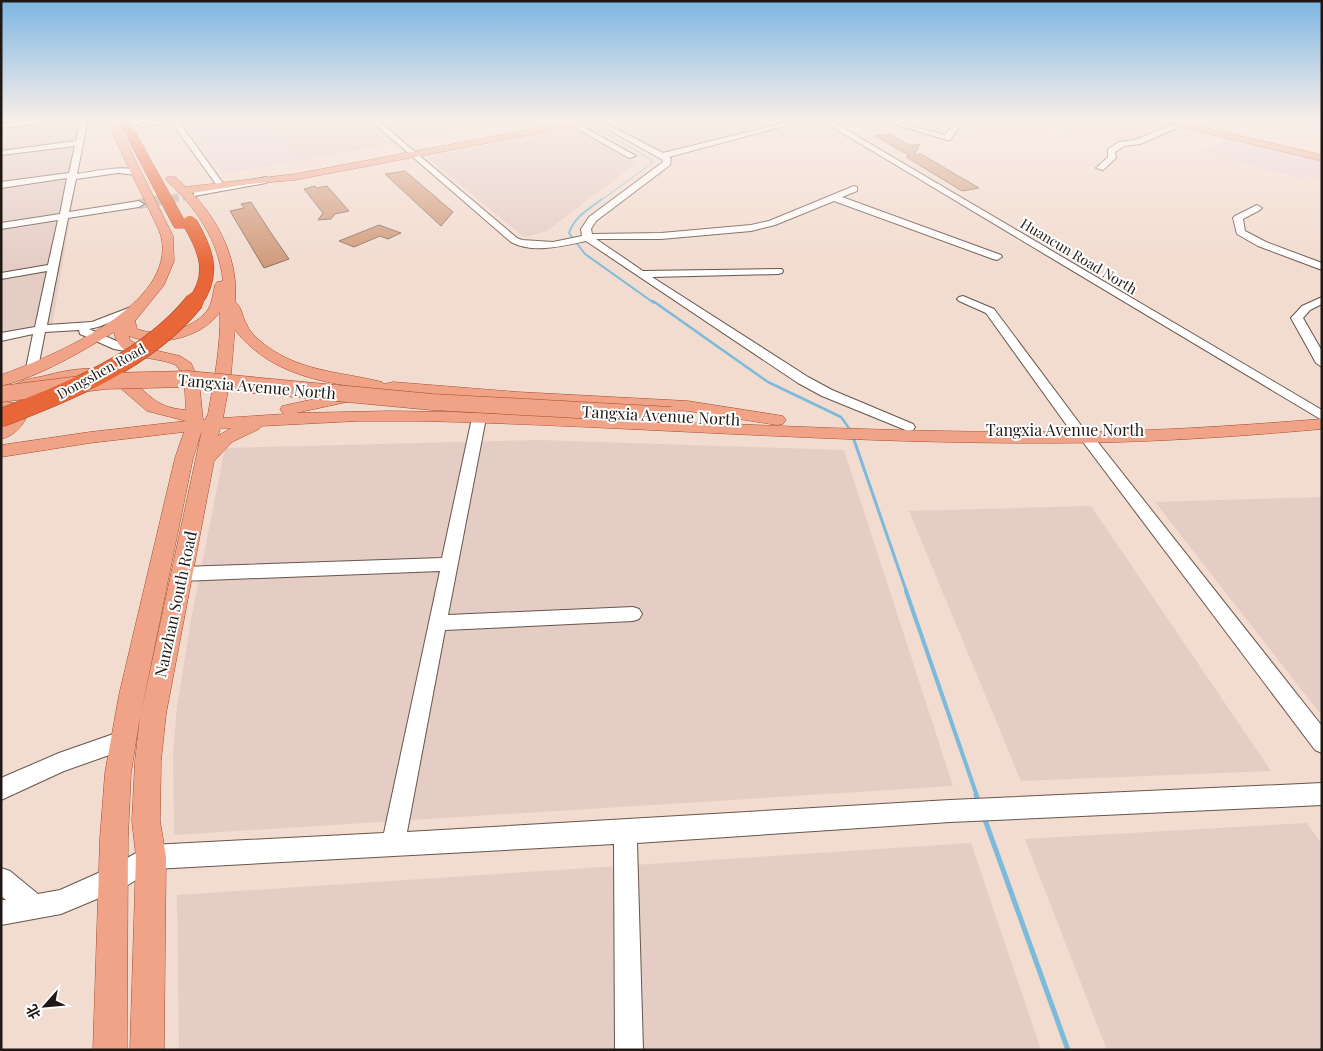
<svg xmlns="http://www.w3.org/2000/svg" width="1323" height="1051" font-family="'Playfair Display','Noto Sans SC',serif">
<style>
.commercial{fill:#e8cfd6}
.industrial{fill:#e5ccc5}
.built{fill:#eccdbd}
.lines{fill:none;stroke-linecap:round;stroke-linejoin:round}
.stream-far5{stroke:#7cbadb;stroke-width:1}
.stream-far4{stroke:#7cbadb;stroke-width:2}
.stream-far3{stroke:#7cbadb;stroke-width:2.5}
.stream-far2{stroke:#7cbadb;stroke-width:3}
.stream-far1{stroke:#7cbadb;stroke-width:4}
.stream{stroke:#7cbadb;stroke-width:5}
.building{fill:#d19a7b;stroke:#857166}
.minor-tunnel-far1{stroke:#c8b4aa;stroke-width:8;stroke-dasharray:8 4;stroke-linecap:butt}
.minor-tunnel{stroke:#c8b4aa;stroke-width:10;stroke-dasharray:10 5;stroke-linecap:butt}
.minor-casing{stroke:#68554b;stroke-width:2}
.major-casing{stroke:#a24b2b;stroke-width:1}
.highway-casing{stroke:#a24b2b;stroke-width:1}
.minor{fill:#fff;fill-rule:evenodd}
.major{fill:#f1a388;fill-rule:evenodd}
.highway{fill:#e86638;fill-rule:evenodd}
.major-bridge-casing{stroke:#a24b2b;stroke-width:17;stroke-linecap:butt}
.highway-bridge-far1-casing{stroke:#a24b2b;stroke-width:15;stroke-linecap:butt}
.highway-bridge-casing{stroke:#a24b2b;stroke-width:19;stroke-linecap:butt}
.major-bridge{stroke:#f1a388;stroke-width:16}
.highway-bridge-far1{stroke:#e86638;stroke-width:14}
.highway-bridge{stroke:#e86638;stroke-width:18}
.labels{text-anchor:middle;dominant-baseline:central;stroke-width:4;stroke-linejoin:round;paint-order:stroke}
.far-street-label{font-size:14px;fill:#201814;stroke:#fff}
.street-label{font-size:16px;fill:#201814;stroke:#fff}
</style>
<rect width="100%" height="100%" fill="#f2dbcf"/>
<g class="commercial">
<path d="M181 119H268L303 160 223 174Z"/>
<path d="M1233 138 1322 159V180L1307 176 1303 179 1201 152Z"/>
</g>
<g class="industrial">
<path d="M1 119H87L51 331 1 341Z"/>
<path d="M268 119H367L395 143 303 160Z"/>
<path d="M377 119H526L403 141Z"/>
<path d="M646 119H793L794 120 665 152 613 125Z"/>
<path d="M573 128 636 163 547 231 524 237 427 157Z"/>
<path d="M539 440 844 450 953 786 174 835 173 753 177 707 192 614 225 448Z"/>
<path d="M1322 497V716L1155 502Z"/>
<path d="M1091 506 1271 771 1021 781 909 511Z"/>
<path d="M1307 823 1322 845V1050H1107L1025 839Z"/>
<path d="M971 843 1041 1050H179L177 895Z"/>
</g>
<path class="built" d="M1015 119 1023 121 1048 119H1133L1129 121 1164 130 1136 141 1118 143 1056 129 1024 141 994 132 988 134 971 129 994 122Z"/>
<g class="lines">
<path class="stream-far5" d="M581 119 652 160V163L600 201"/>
<path class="stream-far4" d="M602 199C589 209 574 217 569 233L585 254 654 303"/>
<path class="stream-far3" d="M653 301 768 382 841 417 851 431"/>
<path class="stream-far2" d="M853 437 907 593"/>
<path class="stream-far1" d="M906 591 977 796"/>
<g class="stream">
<path d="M976 795 979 802"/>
<path d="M984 817 1068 1050"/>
</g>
</g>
<g class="building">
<path d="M890 134 911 146 920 144 914 155 921 154 979 188 962 191 906 157 910 156 875 136Z"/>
<path d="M405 171 453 212 441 226 385 174Z"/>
<path d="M315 186 316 188 327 186 349 211 335 214 331 219 318 220 323 213 304 189Z"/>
<path d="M251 202 271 233 289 259 264 268 230 211 244 208 241 204Z"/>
<path d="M379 225 401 233 388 239 380 236 354 247 339 241Z"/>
</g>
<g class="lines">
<path class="minor-tunnel-far1" d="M159 201 197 194"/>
<path class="minor-tunnel" d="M139 204 166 199"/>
<g class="minor-casing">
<g id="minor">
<path d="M46 119H67L63 121 1 128V124Z"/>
<path d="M80 119H88L77 174C93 172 128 163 141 173L137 175 118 173 76 179 69 212 139 201 144 204 139 207 68 218 47 325 92 322 131 307H139L141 309 139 311 98 327 89 329 121 343 135 345 137 348 131 352 114 349 80 334 79 330 45 332 38 368 32 372 26 368 33 334 1 341V333L35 327 47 271 1 279V273L48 265 58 220 1 229V223L60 214 67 178 1 188V182L69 173 75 146 1 155V151L76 141Z"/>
<path d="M170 119H187L179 122 225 186 266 177 270 180 266 183 194 196V192L218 187 172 123 141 127 137 125Z"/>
<path d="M369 119H376L517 238 522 240 553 242 582 236 581 229 589 217 663 162V160L589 119H597L663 153 800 119H811L669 157 671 159 670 165 596 221 591 229 592 234 661 233 751 225 769 221 854 186 857 187V191L842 197 1001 255 1002 257 997 260 993 259 834 201 775 225 751 231 661 239H596L643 271 782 269 783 271 782 273 778 274 652 277 808 377 832 390 913 424 915 427 913 430 908 431 822 396 798 383 586 241C563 246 533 254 511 242Z"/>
<path d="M560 119H569L636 156 629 158Z"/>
<path d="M819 119H828L1322 410V420Z"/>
<path d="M877 119H888L945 135 958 119H965L950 140H947Z"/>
<path d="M1013 119H1039C1033 123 1019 123 1013 119Z"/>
<path d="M1179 122 1186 124 1140 144 1124 146 1115 152 1116 158 1103 170 1096 168 1108 157V149L1119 142 1135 140Z"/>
<path d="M1257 205 1262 208 1260 210 1243 219 1245 231 1266 242 1322 263V270L1258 246 1237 234 1233 218 1235 216Z"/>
<path d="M963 296 994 309 1083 428 1085 431 1083 434H1073L986 313 959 301 957 299 959 297Z"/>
<path d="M1322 297V304L1310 310 1303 318 1322 351V367L1316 363 1291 318 1302 306Z"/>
<path d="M479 414 486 418 448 615 633 607 639 609 642 614 639 619 633 621 445 630 407 832 950 800 1322 783V805L950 822 637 843 643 1050H615L614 844 154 869 123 888 61 914 1 925V900H6L1 896V868L10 871 38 894 60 890 105 870 151 845 384 833 440 571 181 581 175 579 172 574 175 569 181 567 442 558 472 418Z"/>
<path d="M1088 435 1093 436 1322 726V753L1315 750 1083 442 1081 439 1083 436Z"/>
<path d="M122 731 129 734 133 741 129 748 64 771 1 800V778L59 753Z"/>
</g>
</g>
<g class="major-casing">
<g id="major">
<path d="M107 119H115L173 236 174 261 164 285 135 321 137 329C158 337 192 330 207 311 212 304 213 293 215 285L217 282 223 281C219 241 196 207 167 181L166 179 167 177H175L186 187 295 174 585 119H601L597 122 295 180 249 184 192 193C219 221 239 261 235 302 242 306 242 318 247 325 249 330 254 336 259 340 296 372 338 371 382 382L384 384 393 382 518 392 688 401 777 415 783 416 786 420 783 424 777 425 688 411 518 402 393 392 296 413 390 411 453 412C654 419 855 433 1056 432 1145 432 1233 426 1322 419V429C1233 437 1144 443 1055 443 843 444 632 426 421 421H358L261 426 259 429 232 442 214 461 166 714 161 761 160 821 166 857 164 1050H130L136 857 132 821 135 761 140 716 131 773 128 838 127 1050H93L100 838 105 773 119 695 175 458 184 432 90 443 1 457V445L90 432 186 421 147 411 118 386 103 379 68 380 20 393 14 391 12 388C17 380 35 378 44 376 70 369 102 363 126 378 152 393 151 407 186 410 185 396 186 376 176 365 153 355 119 362 114 332 79 353 41 376 1 386V375C51 357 178 305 161 236 158 226 151 215 147 205 133 176 118 148 107 119ZM220 312C221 347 214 380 208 414L205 420H203L199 381 191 363 180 356 141 347 130 340 129 336C158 348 202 338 220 312ZM235 330C267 371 315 382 365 388L282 406 280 410 284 414 223 418 231 374ZM224 428H231L218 436 220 429ZM202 430 141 713 193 458Z"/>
<path d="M1155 119H1169L1322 155V161L1156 121Z"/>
<path d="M1 401 19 404 28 414C23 426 14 436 1 439V426L9 420 11 415 1 411Z"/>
</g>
</g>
<g class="highway-casing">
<path id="highway" d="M118 119H128L187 225 185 228H175L173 225Z"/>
</g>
<use href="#minor" class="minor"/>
<use href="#major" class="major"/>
<use href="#highway" class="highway"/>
<g class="major-bridge-casing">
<path id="major-bridge" d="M1 394 105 381 188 379 432 402 671 415"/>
</g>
<g class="highway-bridge-far1-casing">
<path id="highway-bridge-far1" d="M190 223C206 250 216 275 194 303"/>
</g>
<g class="highway-bridge-casing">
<path id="highway-bridge" d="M1 418C70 391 147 361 195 301"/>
</g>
<use href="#major-bridge" class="major-bridge"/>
<use href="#highway-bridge-far1" class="highway-bridge-far1"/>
<use href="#highway-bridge" class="highway-bridge"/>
</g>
<linearGradient id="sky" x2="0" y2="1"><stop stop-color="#7db6e3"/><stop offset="0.45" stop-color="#f9efe9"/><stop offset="1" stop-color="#f9efe9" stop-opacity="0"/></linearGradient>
<rect width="1323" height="266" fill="url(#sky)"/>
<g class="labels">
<g class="far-street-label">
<text transform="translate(1079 256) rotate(31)">Huancun Road North</text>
<text transform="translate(101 371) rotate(-29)">Dongshen Road</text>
</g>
<g class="street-label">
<text transform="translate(257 386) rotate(5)">Tangxia Avenue North</text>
<text transform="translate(661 415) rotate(3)">Tangxia Avenue North</text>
<text x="1065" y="429">Tangxia Avenue North</text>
<text transform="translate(175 604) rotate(-78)">Nanzhan South Road</text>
</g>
</g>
<rect width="1323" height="1051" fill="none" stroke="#201814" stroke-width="5"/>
<g transform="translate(45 1006) rotate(243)" stroke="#ffffff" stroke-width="4" paint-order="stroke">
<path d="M0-4L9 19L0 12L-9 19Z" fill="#201814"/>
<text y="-8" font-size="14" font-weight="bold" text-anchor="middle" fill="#201814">北</text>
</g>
</svg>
